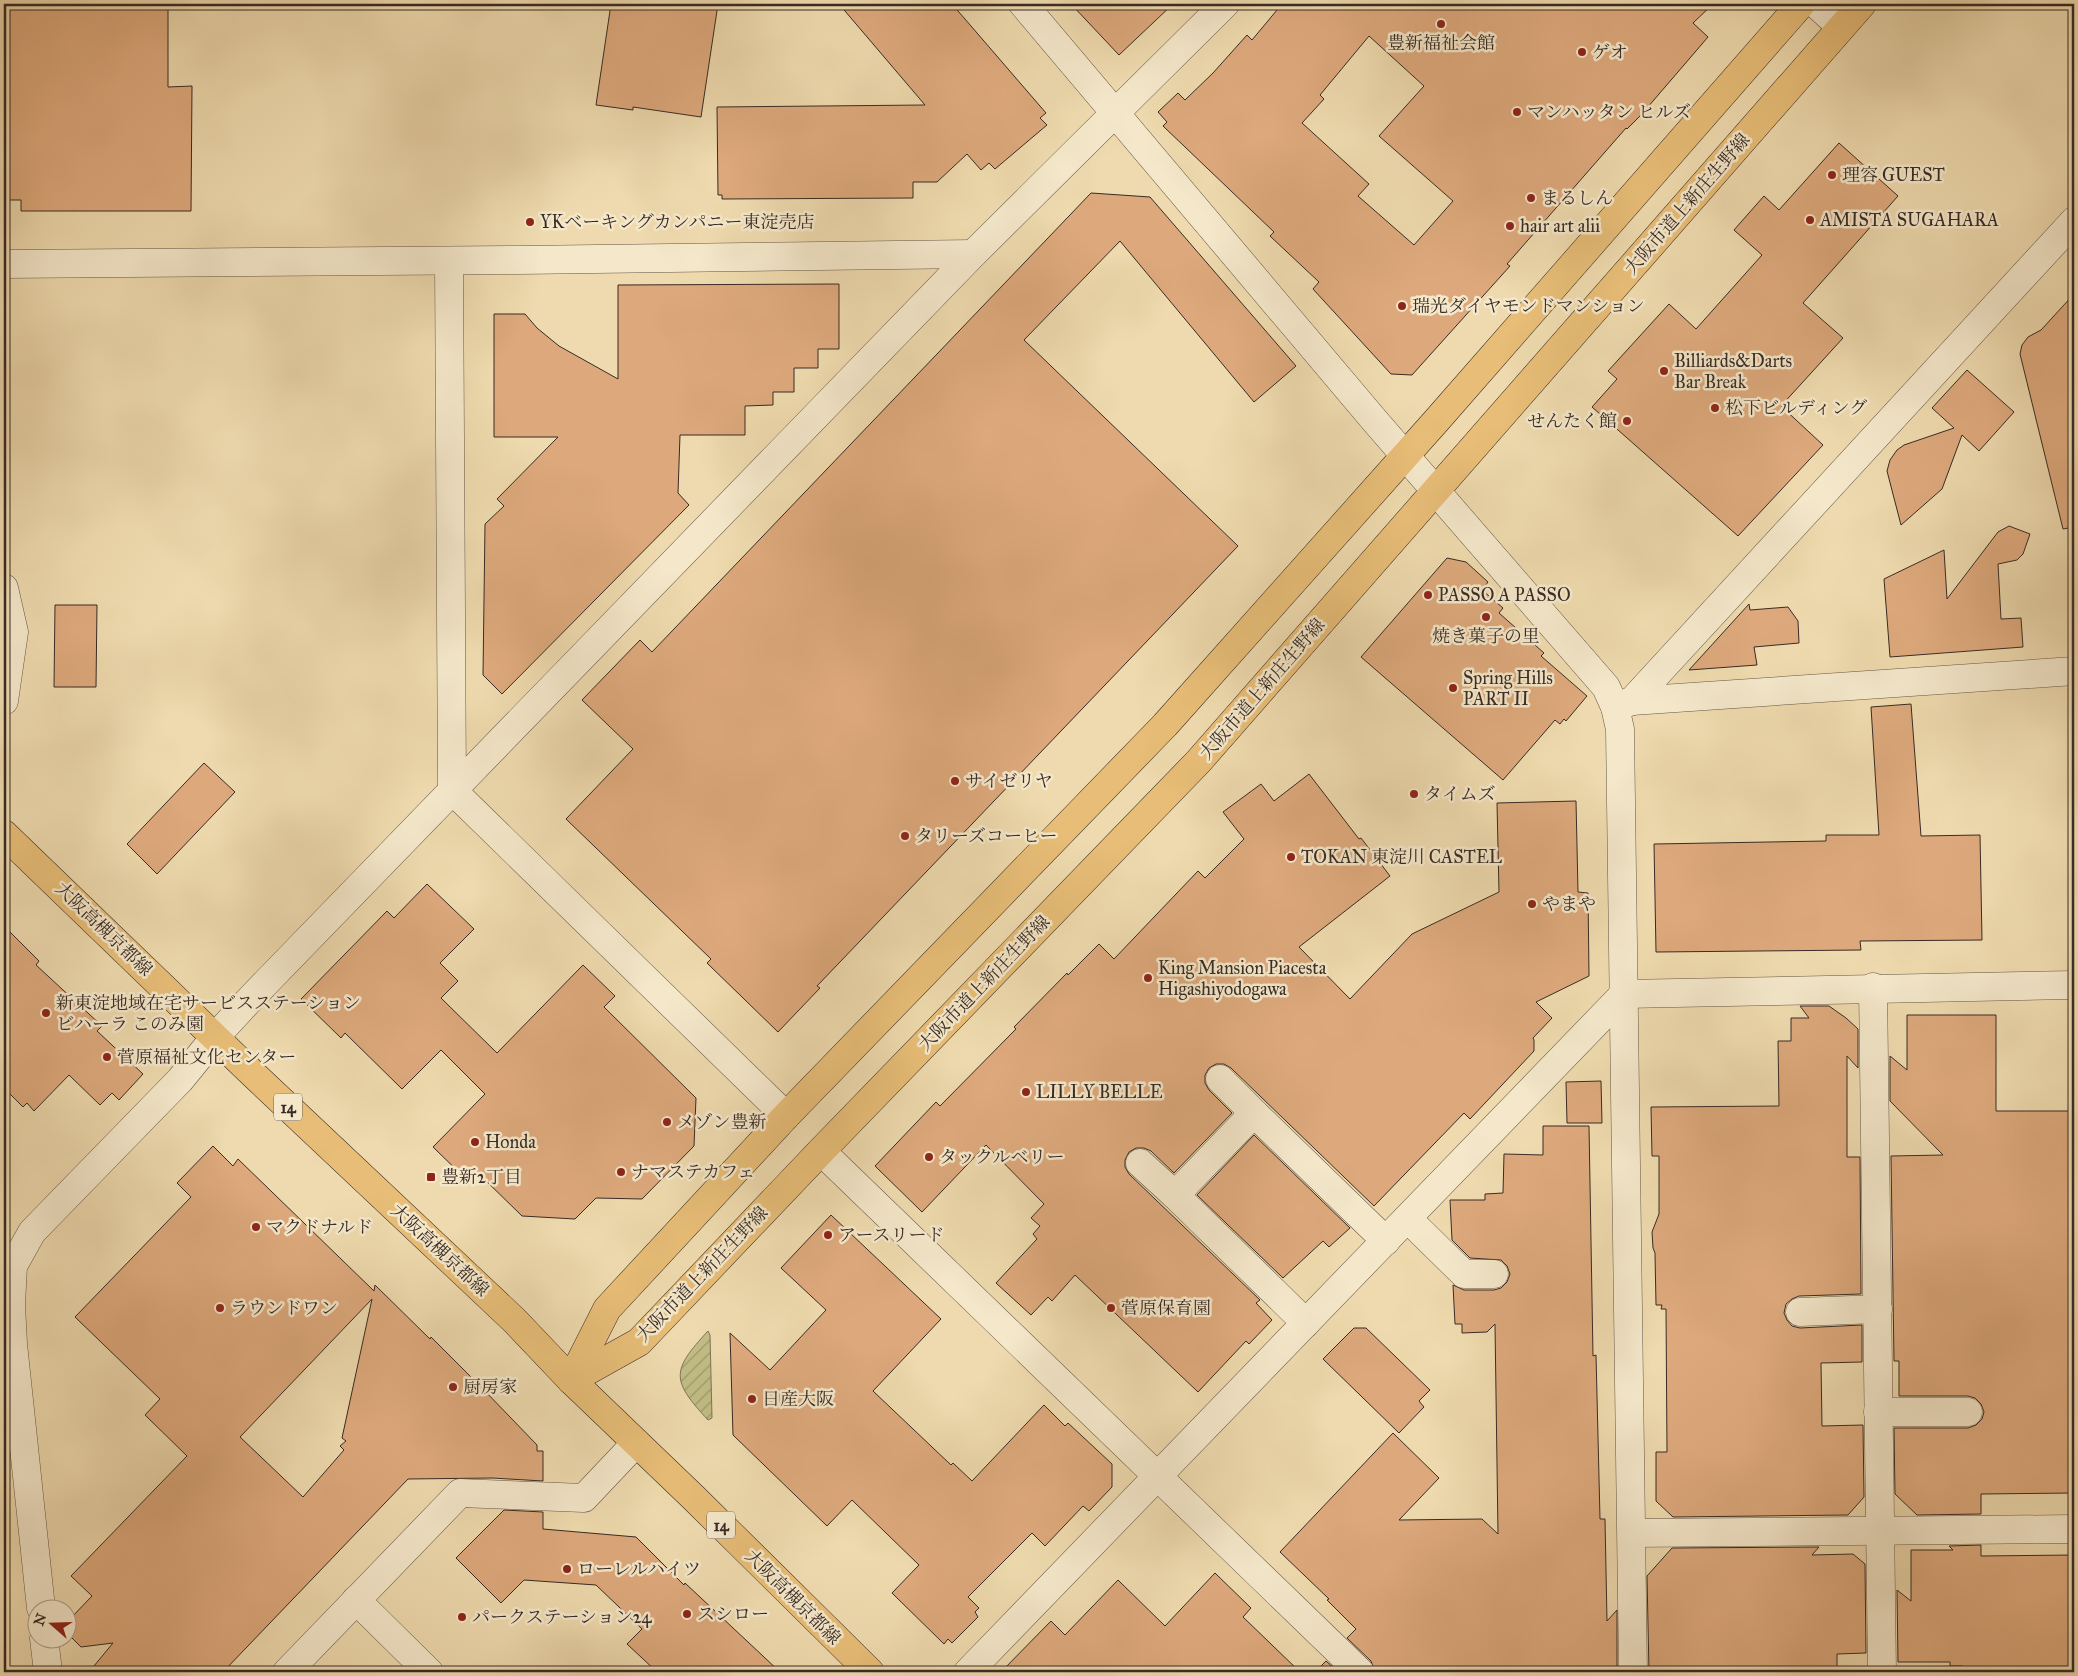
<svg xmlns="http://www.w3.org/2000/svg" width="2078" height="1676" font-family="'IM FELL Great Primer','Noto Serif JP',serif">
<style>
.garden{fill:url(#garden-furrows);stroke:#7c7454}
.building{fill:#dda97c;stroke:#382b24;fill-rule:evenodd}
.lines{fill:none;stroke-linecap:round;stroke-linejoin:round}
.minor-casing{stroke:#665746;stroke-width:29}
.major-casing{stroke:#382b24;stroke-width:29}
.minor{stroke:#f4e7ca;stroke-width:28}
.major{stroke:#e7bd77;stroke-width:28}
.poi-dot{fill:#8f2418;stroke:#f4e7ca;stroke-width:2}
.labels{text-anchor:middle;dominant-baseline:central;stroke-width:5;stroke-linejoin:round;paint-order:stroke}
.shield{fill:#f4e7ca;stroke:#706356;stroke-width:1}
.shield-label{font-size:16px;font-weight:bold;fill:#382b24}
.poi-label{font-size:18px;fill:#382b24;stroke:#f4e7ca;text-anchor:start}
.street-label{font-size:18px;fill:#382b24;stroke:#f4e7ca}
</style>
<defs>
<pattern id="garden-furrows" width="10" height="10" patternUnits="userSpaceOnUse" patternTransform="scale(1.25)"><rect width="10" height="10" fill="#c1bd85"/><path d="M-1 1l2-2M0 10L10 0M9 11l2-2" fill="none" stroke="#9e9a6d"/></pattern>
</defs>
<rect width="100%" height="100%" fill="#eedaae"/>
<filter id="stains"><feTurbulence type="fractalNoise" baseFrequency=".004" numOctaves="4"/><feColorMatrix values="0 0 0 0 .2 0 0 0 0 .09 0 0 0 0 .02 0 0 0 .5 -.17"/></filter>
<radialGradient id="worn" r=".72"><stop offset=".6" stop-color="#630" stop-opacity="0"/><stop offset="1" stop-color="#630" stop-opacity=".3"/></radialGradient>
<path class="garden" d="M708 1331 710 1335 712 1418 708 1420C671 1380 671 1371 708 1331Z"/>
<g class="building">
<path d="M4 4H168V87L192 86 191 211H21V200H4Z"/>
<path d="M611 4H718L701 117 633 107V110L596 105Z"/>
<path d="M839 4H952L1046 113 1040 118 1047 125 995 169 989 163 981 170 967 154 937 182H913V198L722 199V195H718L717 107 925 105Z"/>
<path d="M1071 4H1173L1119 55Z"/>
<path d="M1282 4H1713L1693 23 1708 37 1641 115 1627 129 1626 128 1507 264 1510 266 1412 375 1391 374 1313 289 1319 282 1270 236 1274 232 1163 126 1167 122 1158 112 1178 93 1185 100 1213 73 1247 35 1252 40ZM1369 36 1424 86 1379 136 1453 201 1414 245 1358 196 1369 184 1302 123 1324 99 1320 95Z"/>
<path d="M1839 143 1898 196 1803 303 1843 338 1781 406 1823 445 1738 536 1592 407 1617 379 1608 371 1669 304 1696 329 1762 255 1734 230 1764 196 1779 210Z"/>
<path d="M1091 193 1150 197 1296 366 1254 402 1120 241 1024 340 1238 546 817 986 820 988 778 1032 707 963 711 959 566 819 633 749 582 700 640 640 652 652Z"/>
<path d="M839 284V349H818V368H794V392H773V405L745 406V435H680L678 493 689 505 502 694 483 675 485 524 504 506 497 499 558 437H494V314H525L537 328 559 346 618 379V285Z"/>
<path d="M2074 294V527L2063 529 2020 354 2022 345 2028 337 2041 330Z"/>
<path d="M1967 370 2014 412 1979 451 1962 435 1942 489 1901 525 1887 471 1890 460 1897 450 1904 445 1954 428 1932 408Z"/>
<path d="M2009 526 2030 534 2023 554 2017 560 1998 564 2001 619 2021 618 2023 647 1890 657 1884 579 1944 550 1947 599 1998 532Z"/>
<path d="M1447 558 1466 562 1488 582 1482 590 1503 608 1499 613 1544 653 1541 656 1587 696 1566 721 1564 719 1560 724 1555 720 1503 780 1361 657Z"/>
<path d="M1749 604 1750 610 1788 607 1798 621 1799 643 1754 647 1757 665 1689 670Z"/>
<path d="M55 605H97L96 687H54Z"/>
<path d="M1911 704 1921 836 1980 835 1982 940 1860 941 1861 950 1656 952 1654 844 1826 841V835H1879L1871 707Z"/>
<path d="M204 763 235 792 157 874 127 844Z"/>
<path d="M1309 774 1359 839 1361 838 1390 876 1299 947 1350 999 1412 934 1499 892 1497 803 1576 801 1578 892 1588 893 1589 976 1536 1002 1552 1018 1533 1038 1534 1040V1051L1470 1119 1464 1113 1374 1206 1231 1068 1224 1064H1216L1209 1068 1205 1075V1083L1209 1090 1232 1113 1174 1173 1151 1151 1144 1148H1136L1129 1152 1125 1160V1167L1129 1174 1260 1300 1256 1303 1272 1320 1249 1344 1246 1341 1198 1392 1075 1275 1052 1301 1048 1297 1031 1315 996 1283 1037 1239 1033 1234 1040 1226 1031 1218 1044 1204 986 1145 922 1212 875 1166 936 1102 940 1106 1016 1029 1014 1027 1067 973 1068 975 1099 944 1114 959 1198 871 1205 878 1244 839 1223 812 1261 784 1274 801Z"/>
<path d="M427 884 474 929 440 963 458 981 441 998 497 1053 583 965 615 996 604 1007 696 1098 694 1146 642 1199 596 1198 575 1219 522 1216 479 1174 470 1183 433 1147 485 1094 441 1050 402 1089 345 1033 341 1038 301 999 387 911 394 918Z"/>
<path d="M4 926 39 961 36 965 102 1026 97 1031 143 1074 119 1100 112 1093 100 1105 69 1075 34 1111 27 1103 23 1107 4 1088Z"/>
<path d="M1800 1006H1829L1846 1018 1858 1029V1068L1847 1056V1157H1860L1861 1294 1799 1296 1792 1299 1786 1304 1784 1313 1787 1320 1792 1326 1800 1328 1862 1325V1362L1821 1363 1822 1426 1863 1425 1864 1497 1848 1515 1673 1517 1656 1501V1452H1667L1666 1309H1661L1662 1305H1656L1655 1253 1653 1248 1652 1232 1659 1214V1156H1652L1651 1107 1779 1106 1778 1041H1791V1018H1809Z"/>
<path d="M1907 1015H1996V1111H2074V1493L1981 1494V1514L1917 1515 1895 1494 1894 1428H1968L1976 1425 1982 1419 1984 1412 1981 1404 1975 1398 1968 1396H1899V1361H1894L1891 1156 1943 1155 1890 1101V1056L1907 1070Z"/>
<path d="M1601 1081 1602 1123H1567L1566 1082Z"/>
<path d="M1543 1126H1589L1593 1356 1596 1355 1600 1519H1605L1607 1621 1617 1610V1672H1375L1371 1661 1347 1638 1356 1629 1327 1600 1329 1599 1280 1552 1393 1433 1439 1478 1399 1520 1482 1519 1498 1534 1495 1324 1487 1332 1462 1333V1324H1455L1453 1285 1464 1290H1494L1501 1288 1507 1282 1510 1274 1507 1266 1501 1260 1470 1258 1452 1240 1450 1200H1485V1194L1503 1193 1504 1154 1543 1155Z"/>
<path d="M1254 1135 1350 1228 1329 1247 1323 1241 1283 1278 1197 1195Z"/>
<path d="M213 1146 233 1166 238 1159 374 1291 375 1285 430 1339 431 1337 483 1389 537 1445V1451H543V1481L492 1478 408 1479 223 1672H89L113 1643 81 1647 68 1634V1621L92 1596 71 1576 187 1456 145 1415 160 1399 75 1317 191 1197 177 1183ZM372 1299 342 1438 346 1441 340 1446 344 1450 303 1497 240 1437Z"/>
<path d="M831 1215 941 1319 873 1391 951 1465 953 1463 972 1481 1044 1405 1065 1426 1068 1423 1112 1464V1487L1089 1511 1083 1506 1045 1546 1032 1533 968 1597 979 1608 975 1612 978 1617 952 1643 948 1639 944 1644 892 1593 919 1565 852 1500 827 1526 733 1435 730 1333 770 1370 826 1310 781 1268Z"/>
<path d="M1354 1328H1366L1430 1390 1419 1401 1424 1407 1399 1433 1323 1359Z"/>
<path d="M504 1510 543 1512V1529L636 1537 684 1585 685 1583 780 1672H657L627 1644 642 1629 596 1585 524 1580 501 1603 456 1558Z"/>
<path d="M1981 1545V1556L2074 1555V1671L1962 1672V1666H1950V1662H1898L1897 1590 1911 1601V1550H1953L1949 1546Z"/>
<path d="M1819 1547 1812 1555 1853 1554 1865 1564 1866 1653 1837 1654V1672H1649L1647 1576 1672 1548Z"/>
<path d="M1215 1573 1251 1608 1243 1617 1300 1672H1001L1051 1621 1065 1635 1118 1580 1165 1626Z"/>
<path d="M1326 1661 1338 1672H1315Z"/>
</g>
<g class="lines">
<g class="minor-casing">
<g id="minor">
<path d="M1023 4 1375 421 1606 687 1615 707 1620 729 1633 1672"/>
<path d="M1816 4 1841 27"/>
<path d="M449 261 452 790 786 1116"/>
<path d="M4 264 521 260 973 254"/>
<path d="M4 588 14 632 4 701"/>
<path d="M1632 701 2074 671"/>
<path d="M1615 707 1632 701 2074 221"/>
<path d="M1873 987 1882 1672"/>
<path d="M1220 1079 1254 1113"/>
<path d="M821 1151 1360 1672"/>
<path d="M1140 1163 1175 1195"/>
<path d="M1408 1219 1464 1274H1494"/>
<path d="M1800 1312 1878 1309"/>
<path d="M1306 1323 1175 1195 1254 1113 1386 1241"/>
<path d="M1878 1412H1968"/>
<path d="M1632 1533 2074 1529"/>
<path d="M356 1600 429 1672"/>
<path d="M41 1608 13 1344 11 1305 13 1266 32 1232 180 1080 216 1036 253 996 973 254 1225 4"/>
<path d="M44 1638 48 1672"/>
<path d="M287 1672 460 1493 584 1498 636 1443"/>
<path d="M968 1672 1624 994 2074 985"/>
</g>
</g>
<g class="major-casing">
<g id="major">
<path d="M4 834 254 1075 514 1320 571 1380 694 1498 870 1672"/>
<path d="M571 1380 639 1342 821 1151 1198 762 1862 4"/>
<path d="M571 1380 607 1309 786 1116 1165 725 1437 420 1801 4"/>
</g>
</g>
<use href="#minor" class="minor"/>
<use href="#major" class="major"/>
</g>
<g class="poi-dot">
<circle cx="1441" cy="24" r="5"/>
<circle cx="1582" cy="52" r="5"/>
<circle cx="1517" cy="112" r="5"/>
<circle cx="1832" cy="175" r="5"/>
<circle cx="1531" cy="198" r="5"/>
<circle cx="1810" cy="220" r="5"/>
<circle cx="530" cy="222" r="5"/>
<circle cx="1510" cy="226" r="5"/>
<circle cx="1402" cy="306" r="5"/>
<circle cx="1664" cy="371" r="5"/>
<circle cx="1715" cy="408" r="5"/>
<circle cx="1627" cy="421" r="5"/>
<circle cx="1428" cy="595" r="5"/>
<circle cx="1486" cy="617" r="5"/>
<circle cx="1453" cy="688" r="5"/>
<circle cx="955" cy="781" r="5"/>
<circle cx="1414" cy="794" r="5"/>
<circle cx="905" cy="836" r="5"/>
<circle cx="1291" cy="857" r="5"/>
<circle cx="1532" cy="904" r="5"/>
<circle cx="1148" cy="978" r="5"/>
<circle cx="46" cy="1013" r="5"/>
<circle cx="107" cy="1057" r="5"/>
<circle cx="1026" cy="1092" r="5"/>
<circle cx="667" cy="1122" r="5"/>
<circle cx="475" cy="1142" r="5"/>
<circle cx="929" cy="1157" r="5"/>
<circle cx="621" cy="1172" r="5"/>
<rect x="426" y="1172" width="10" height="10" rx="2.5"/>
<circle cx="256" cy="1227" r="5"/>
<circle cx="828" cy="1235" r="5"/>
<circle cx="220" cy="1308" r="5"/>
<circle cx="1111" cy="1308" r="5"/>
<circle cx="453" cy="1387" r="5"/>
<circle cx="752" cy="1399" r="5"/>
<circle cx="567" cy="1569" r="5"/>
<circle cx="687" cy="1614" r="5"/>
<circle cx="462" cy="1617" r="5"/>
</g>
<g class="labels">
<g class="shield">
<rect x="274" y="1093.5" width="28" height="27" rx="4"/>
<rect x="707" y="1511.5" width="28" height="27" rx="4"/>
</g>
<g class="shield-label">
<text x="288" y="1107">14</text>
<text x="721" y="1525">14</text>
</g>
<g class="poi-label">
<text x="1441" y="43" text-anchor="middle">豊新福祉会館</text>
<text x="1592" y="52">ゲオ</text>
<text x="1527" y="112">マンハッタン ヒルズ</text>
<text x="1842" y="175">理容 GUEST</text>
<text x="1541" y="198">まるしん</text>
<text x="1820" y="220">AMISTA SUGAHARA</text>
<text x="540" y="222">YKベーキングカンパニー東淀売店</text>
<text x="1520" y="226">hair art alii</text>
<text x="1412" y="306">瑞光ダイヤモンドマンション</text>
<text x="1674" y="361">Billiards&amp;Darts<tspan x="1674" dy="21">Bar Break</tspan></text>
<text x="1725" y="408">松下ビルディング</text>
<text x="1617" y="421" text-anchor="end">せんたく館</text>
<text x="1438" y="595">PASSO A PASSO</text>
<text x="1486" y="636" text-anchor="middle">焼き菓子の里</text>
<text x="1463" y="678">Spring Hills<tspan x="1463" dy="21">PART II</tspan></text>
<text x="965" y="781">サイゼリヤ</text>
<text x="1424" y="794">タイムズ</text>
<text x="915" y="836">タリーズコーヒー</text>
<text x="1301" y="857">TOKAN 東淀川 CASTEL</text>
<text x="1542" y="904">やまや</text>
<text x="1158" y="968">King Mansion Piacesta<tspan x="1158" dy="21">Higashiyodogawa</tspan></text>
<text x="56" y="1003">新東淀地域在宅サービスステーション<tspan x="56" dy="21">ビハーラ このみ園</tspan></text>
<text x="117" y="1057">菅原福祉文化センター</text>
<text x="1036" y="1092">LILLY BELLE</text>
<text x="677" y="1122">メゾン豊新</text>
<text x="485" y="1142">Honda</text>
<text x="939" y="1157">タックルベリー</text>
<text x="631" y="1172">ナマステカフェ</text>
<text x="441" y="1177">豊新2丁目</text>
<text x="266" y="1227">マクドナルド</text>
<text x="838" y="1235">アースリード</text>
<text x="230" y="1308">ラウンドワン</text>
<text x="1121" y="1308">菅原保育園</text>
<text x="463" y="1387">厨房家</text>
<text x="762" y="1399">日産大阪</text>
<text x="577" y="1569">ローレルハイツ</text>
<text x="697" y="1614">スシロー</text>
<text x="472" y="1617">パークステーション24</text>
</g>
<g class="street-label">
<text transform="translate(1687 204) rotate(-49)">大阪市道上新庄生野線</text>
<text transform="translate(1262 689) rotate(-49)">大阪市道上新庄生野線</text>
<text transform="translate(104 929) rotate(44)">大阪高槻京都線</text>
<text transform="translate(984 983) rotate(-46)">大阪市道上新庄生野線</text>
<text transform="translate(440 1250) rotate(43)">大阪高槻京都線</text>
<text transform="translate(702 1274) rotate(-46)">大阪市道上新庄生野線</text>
<text transform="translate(793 1597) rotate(45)">大阪高槻京都線</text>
</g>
</g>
<rect width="2078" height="1676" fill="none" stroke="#eedaae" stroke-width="20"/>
<rect x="5" y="5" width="2068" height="1666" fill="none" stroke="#382b24" stroke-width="2.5"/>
<rect x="10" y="10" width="2058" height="1656" fill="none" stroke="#382b24"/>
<g transform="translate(52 1624) rotate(290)"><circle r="24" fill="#f4e7ca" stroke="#a99c88"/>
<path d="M0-4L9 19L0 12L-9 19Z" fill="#8f2418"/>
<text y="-8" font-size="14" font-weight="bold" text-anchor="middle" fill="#382b24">N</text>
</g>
<rect width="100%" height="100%" filter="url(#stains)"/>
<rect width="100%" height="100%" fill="url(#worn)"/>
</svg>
